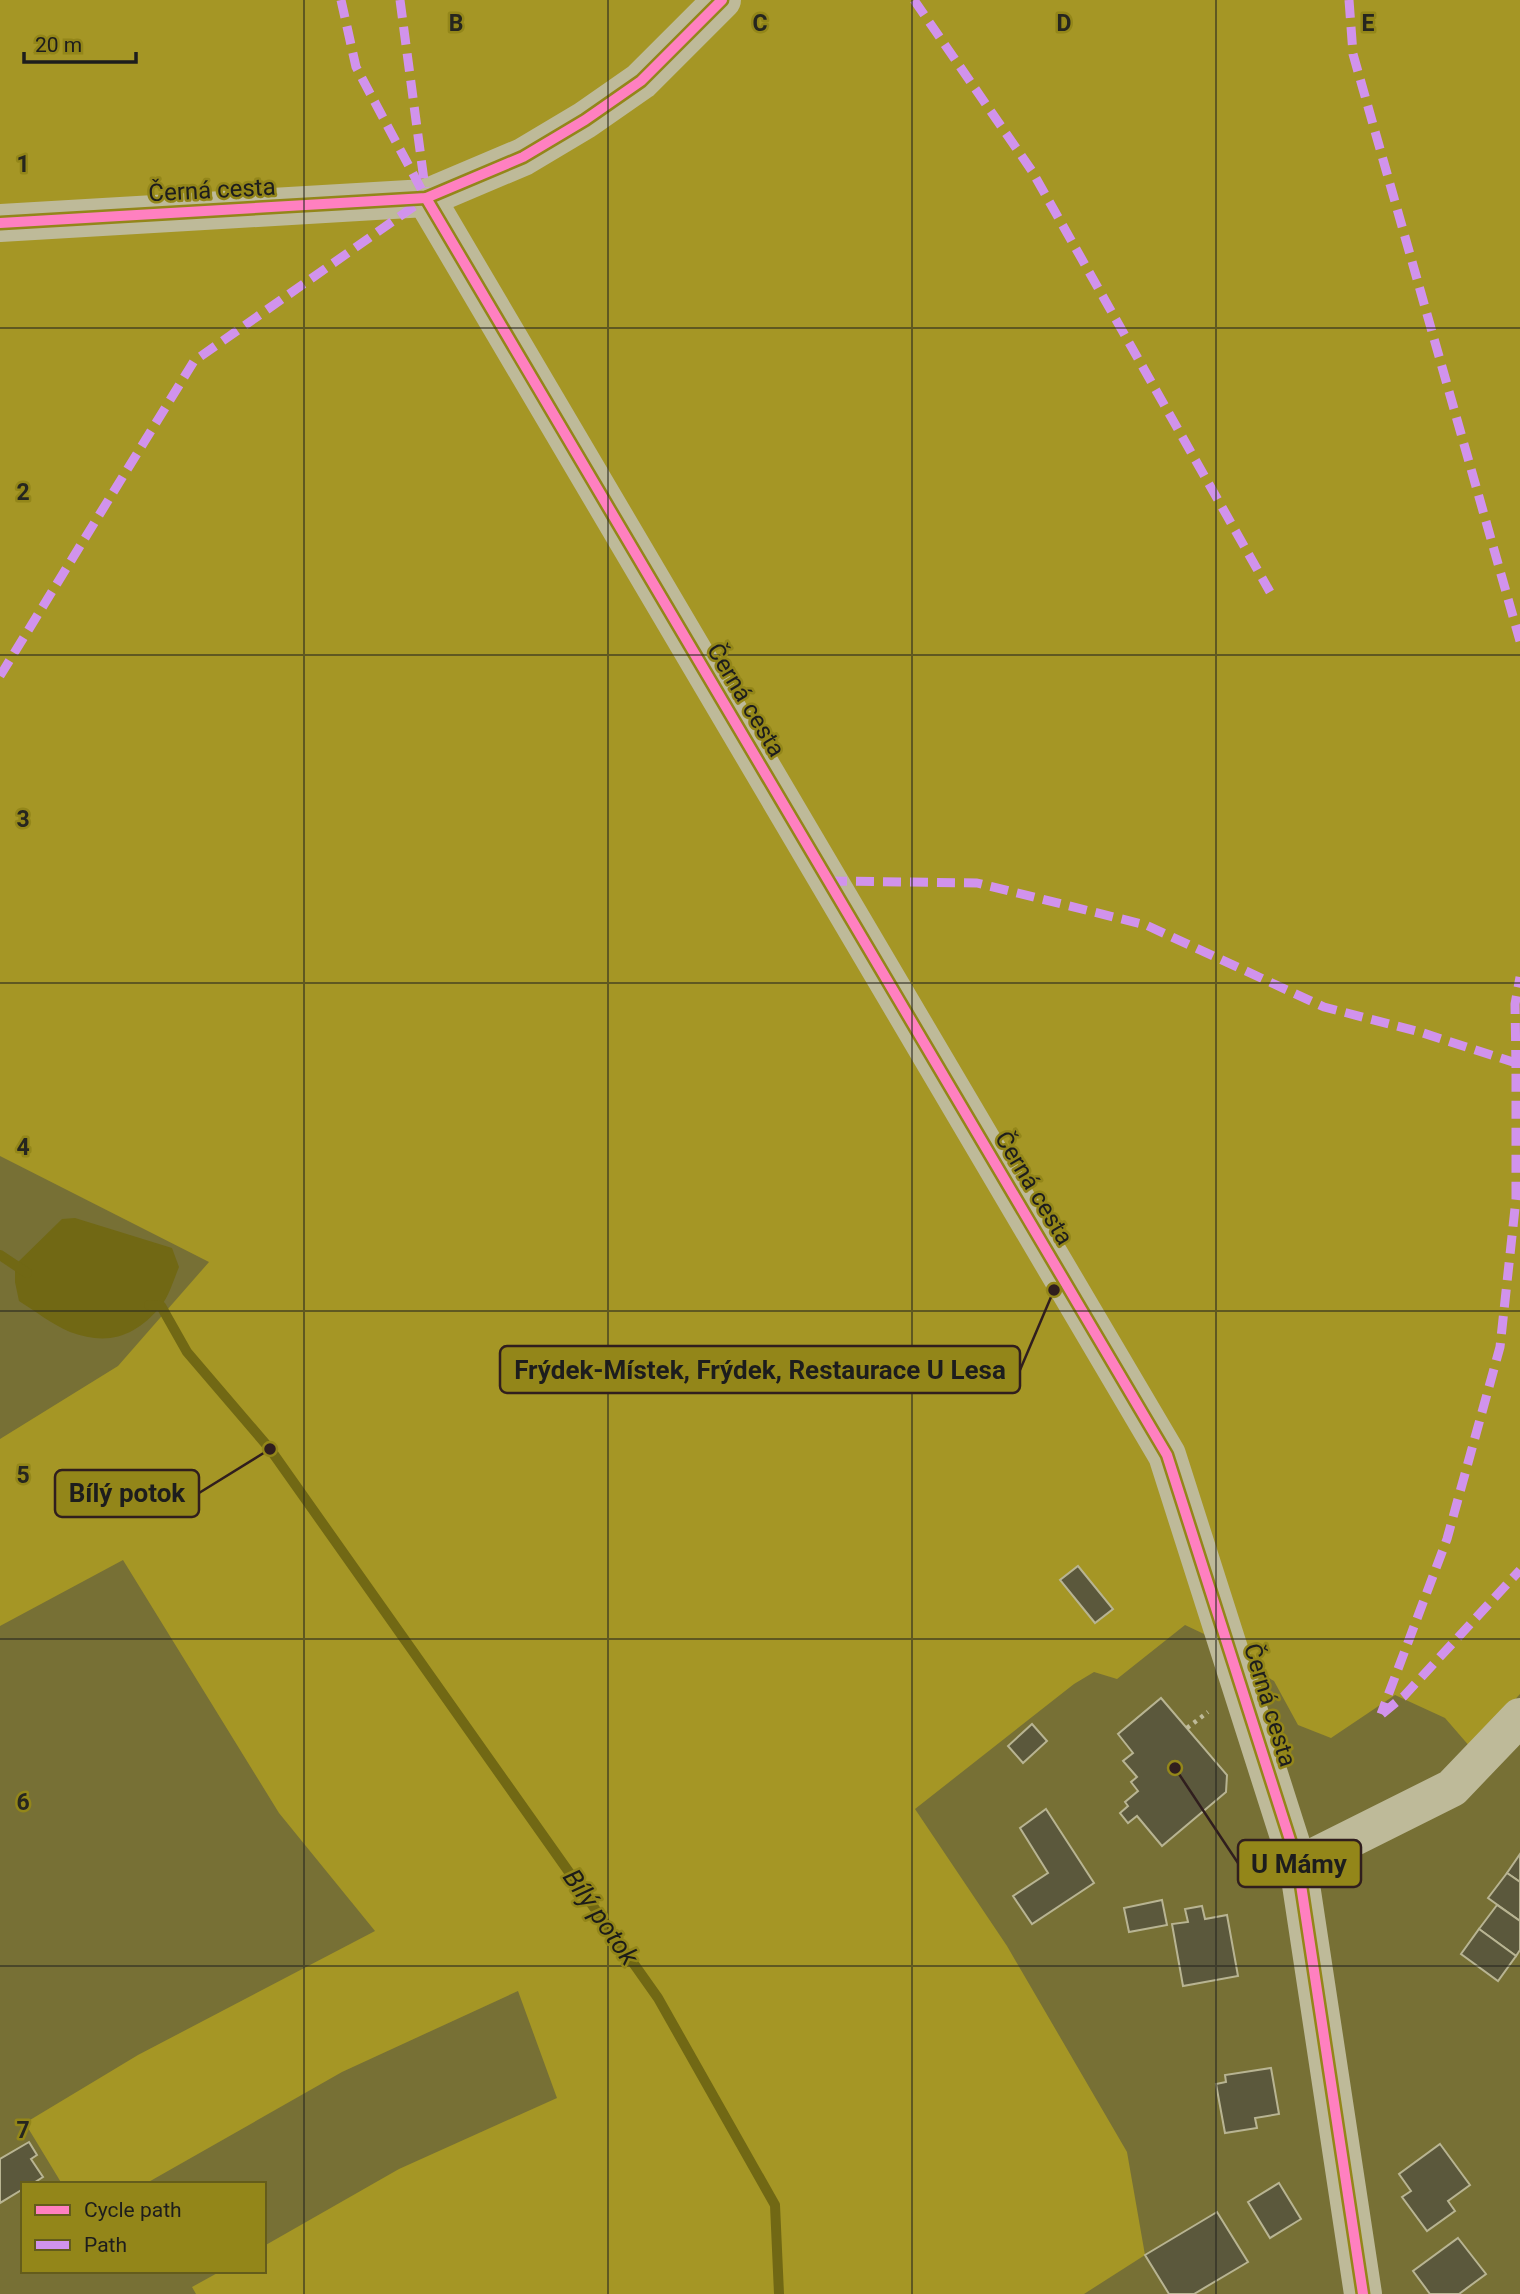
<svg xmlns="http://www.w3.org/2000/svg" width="1520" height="2294" font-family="Roboto,sans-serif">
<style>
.green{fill:#a59625}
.water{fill:#716814}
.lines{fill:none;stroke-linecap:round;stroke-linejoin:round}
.stream{stroke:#716814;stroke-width:10}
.building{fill:#5b583c;stroke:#b8b492;stroke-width:2}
.path{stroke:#beba99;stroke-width:4.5;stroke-dasharray:3.5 5;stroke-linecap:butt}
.minor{stroke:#beba99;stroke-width:38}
.quiet{stroke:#d193ec;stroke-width:9;stroke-dasharray:18 9;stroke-linecap:butt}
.cycleway-casing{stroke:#938619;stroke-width:15}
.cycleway{stroke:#ff80c0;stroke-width:10}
.grid{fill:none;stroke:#26261f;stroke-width:2;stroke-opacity:0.55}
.labels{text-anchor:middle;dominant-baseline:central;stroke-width:5;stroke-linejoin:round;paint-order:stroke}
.street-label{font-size:24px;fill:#1d1d1d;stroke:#938619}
.water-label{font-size:26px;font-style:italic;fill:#1c1c19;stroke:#938619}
.grid-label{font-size:23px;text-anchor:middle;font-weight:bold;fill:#26261f;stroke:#938619;stroke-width:5;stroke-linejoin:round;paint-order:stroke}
.leader{fill:none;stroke:#301e1e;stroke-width:2.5}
.callout-dot{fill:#301e1e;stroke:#938619;stroke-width:2.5}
.callout{fill:#938619;stroke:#301e1e;stroke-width:2.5}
.callout-label{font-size:26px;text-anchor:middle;font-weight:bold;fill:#1d1d1d}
</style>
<rect width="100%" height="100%" fill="#777035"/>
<path class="green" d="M0 0H1520V1694L1471 1748 1445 1718 1395 1695 1331 1738 1298 1725 1274 1681 1218 1648 1204 1634 1185 1625 1117 1679 1094 1672 1074 1684 915 1809 1007 1946 1127 2152 1145 2255 1084 2294H196L192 2287 221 2271H264V2246L399 2169 557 2098 518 1991 342 2072 145 2184H62L25 2123 138 2055 375 1931 279 1813 123 1560 0 1626V1439L118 1366 209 1262 0 1156Z"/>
<path class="water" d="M75 1218 172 1248 179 1267C174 1279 169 1296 161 1306 135 1337 108 1346 70 1332 53 1325 35 1311 19 1301L15 1282V1265L62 1219Z"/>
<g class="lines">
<g class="stream">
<path d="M0 1255 27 1273"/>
<path d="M149 1305 161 1306 187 1352 270 1449 658 1998 775 2205 779 2294"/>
</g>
</g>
<g class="building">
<path d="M1078 1566 1113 1609 1095 1623 1060 1580Z"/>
<path d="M1161 1698 1227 1775 1226 1792 1162 1846 1137 1816 1128 1823 1120 1813 1128 1806 1125 1802 1138 1791 1131 1782 1137 1777 1123 1761 1133 1753 1118 1734Z"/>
<path d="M1032 1724 1047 1741 1023 1763 1008 1746Z"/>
<path d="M1046 1809 1094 1883 1032 1924 1013 1896 1048 1873 1020 1828Z"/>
<path d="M1520 1854V1882L1507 1873Z"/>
<path d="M1507 1873 1520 1882V1921L1488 1898Z"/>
<path d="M1162 1900 1167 1925 1129 1932 1124 1908Z"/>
<path d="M1497 1905 1520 1921V1950L1516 1956 1479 1929Z"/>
<path d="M1202 1906 1205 1919 1227 1915 1238 1976 1183 1986 1172 1924 1188 1922 1185 1909Z"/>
<path d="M1479 1929 1516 1956 1498 1981 1461 1954Z"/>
<path d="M1271 2068 1279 2114 1255 2118 1257 2128 1225 2133 1216 2084 1226 2082 1225 2075Z"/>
<path d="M29 2142 37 2155 31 2159 43 2177 32 2184H23V2189L0 2203V2159Z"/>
<path d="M1440 2144 1470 2185 1448 2201 1455 2211 1427 2231 1402 2197 1411 2191 1399 2174Z"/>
<path d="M1279 2183 1301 2219 1270 2238 1248 2202Z"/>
<path d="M1217 2212 1248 2262 1194 2294H1169L1145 2255Z"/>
<path d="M1458 2238 1486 2274 1459 2294H1430L1413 2271Z"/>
</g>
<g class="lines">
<path class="path" d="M1187 1728 1208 1712"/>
<g class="minor">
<path d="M426 198 1167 1455 1298 1865 1363 2294"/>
<path d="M0 223 426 198 523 157 585 120 641 81 722 0"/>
<path d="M1298 1865 1452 1788 1520 1717"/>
</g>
<g class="quiet">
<path d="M341 0 356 67 426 198"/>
<path d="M400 0 425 188"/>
<path d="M914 0 1032 171 1270 592"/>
<path d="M1349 0 1353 54 1520 641"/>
<path d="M0 676 194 361 423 200"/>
<path d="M829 881 977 883 1146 925 1324 1007 1420 1032 1516 1063V1199L1500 1347 1447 1539 1381 1714"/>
<path d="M1516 1068 1515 1004 1520 977"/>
<path d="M1382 1714 1404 1696 1520 1570"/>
</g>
<g class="cycleway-casing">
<g id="cycleway">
<path d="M426 198 1167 1455 1298 1865 1363 2294"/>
<path d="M0 223 426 198 523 157 585 120 641 81 722 0"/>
</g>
</g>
<use href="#cycleway" class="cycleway"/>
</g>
<path class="grid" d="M304 0V2294M608 0V2294M912 0V2294M1216 0V2294M0 328H1520M0 655H1520M0 983H1520M0 1311H1520M0 1639H1520M0 1966H1520"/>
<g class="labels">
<g class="street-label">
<text transform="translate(212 190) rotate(-3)">Černá cesta</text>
<text transform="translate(746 700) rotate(59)">Černá cesta</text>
<text transform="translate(1034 1188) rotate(59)">Černá cesta</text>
<text transform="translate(1270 1705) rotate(73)">Černá cesta</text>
</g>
<g class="water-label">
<text transform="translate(601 1917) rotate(55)">Bílý potok</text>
</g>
</g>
<g class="grid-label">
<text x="456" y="31">B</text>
<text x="760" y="31">C</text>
<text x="1064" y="31">D</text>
<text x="1368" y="31">E</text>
<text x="23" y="172">1</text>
<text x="23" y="500">2</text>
<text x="23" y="827">3</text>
<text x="23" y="1155">4</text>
<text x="23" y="1483">5</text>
<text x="23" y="1810">6</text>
<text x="23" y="2138">7</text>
</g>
<path class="leader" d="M1054 1290L1020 1370M270 1449L199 1493M1175 1768L1238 1863"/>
<g class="callout-dot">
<circle cx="1054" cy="1290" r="7"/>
<circle cx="270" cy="1449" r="7"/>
<circle cx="1175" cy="1768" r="7"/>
</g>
<g class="callout">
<rect x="500" y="1346" width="520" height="47" rx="7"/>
<rect x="55" y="1470" width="144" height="47" rx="7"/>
<rect x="1238" y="1840" width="123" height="47" rx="7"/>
</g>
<g class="callout-label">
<text x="760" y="1379">Frýdek-Místek, Frýdek, Restaurace U Lesa</text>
<text x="127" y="1502">Bílý potok</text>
<text x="1299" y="1873">U Mámy</text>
</g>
<rect x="21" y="2182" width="245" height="91" fill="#938619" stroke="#645c1b" stroke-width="2"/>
<rect x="35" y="2205" width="35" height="10" fill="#ff80c0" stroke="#645c1b" stroke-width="2"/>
<text x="84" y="2217" font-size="21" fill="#1d1d1d">Cycle path</text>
<rect x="35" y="2240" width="35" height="10" fill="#d193ec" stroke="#645c1b" stroke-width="2"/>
<text x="84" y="2252" font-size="21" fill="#1d1d1d">Path</text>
<path d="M24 52v10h112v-10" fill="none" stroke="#1d1d1d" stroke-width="3.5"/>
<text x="35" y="52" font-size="21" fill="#1d1d1d" stroke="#938619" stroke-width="5" paint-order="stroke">20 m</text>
</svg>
